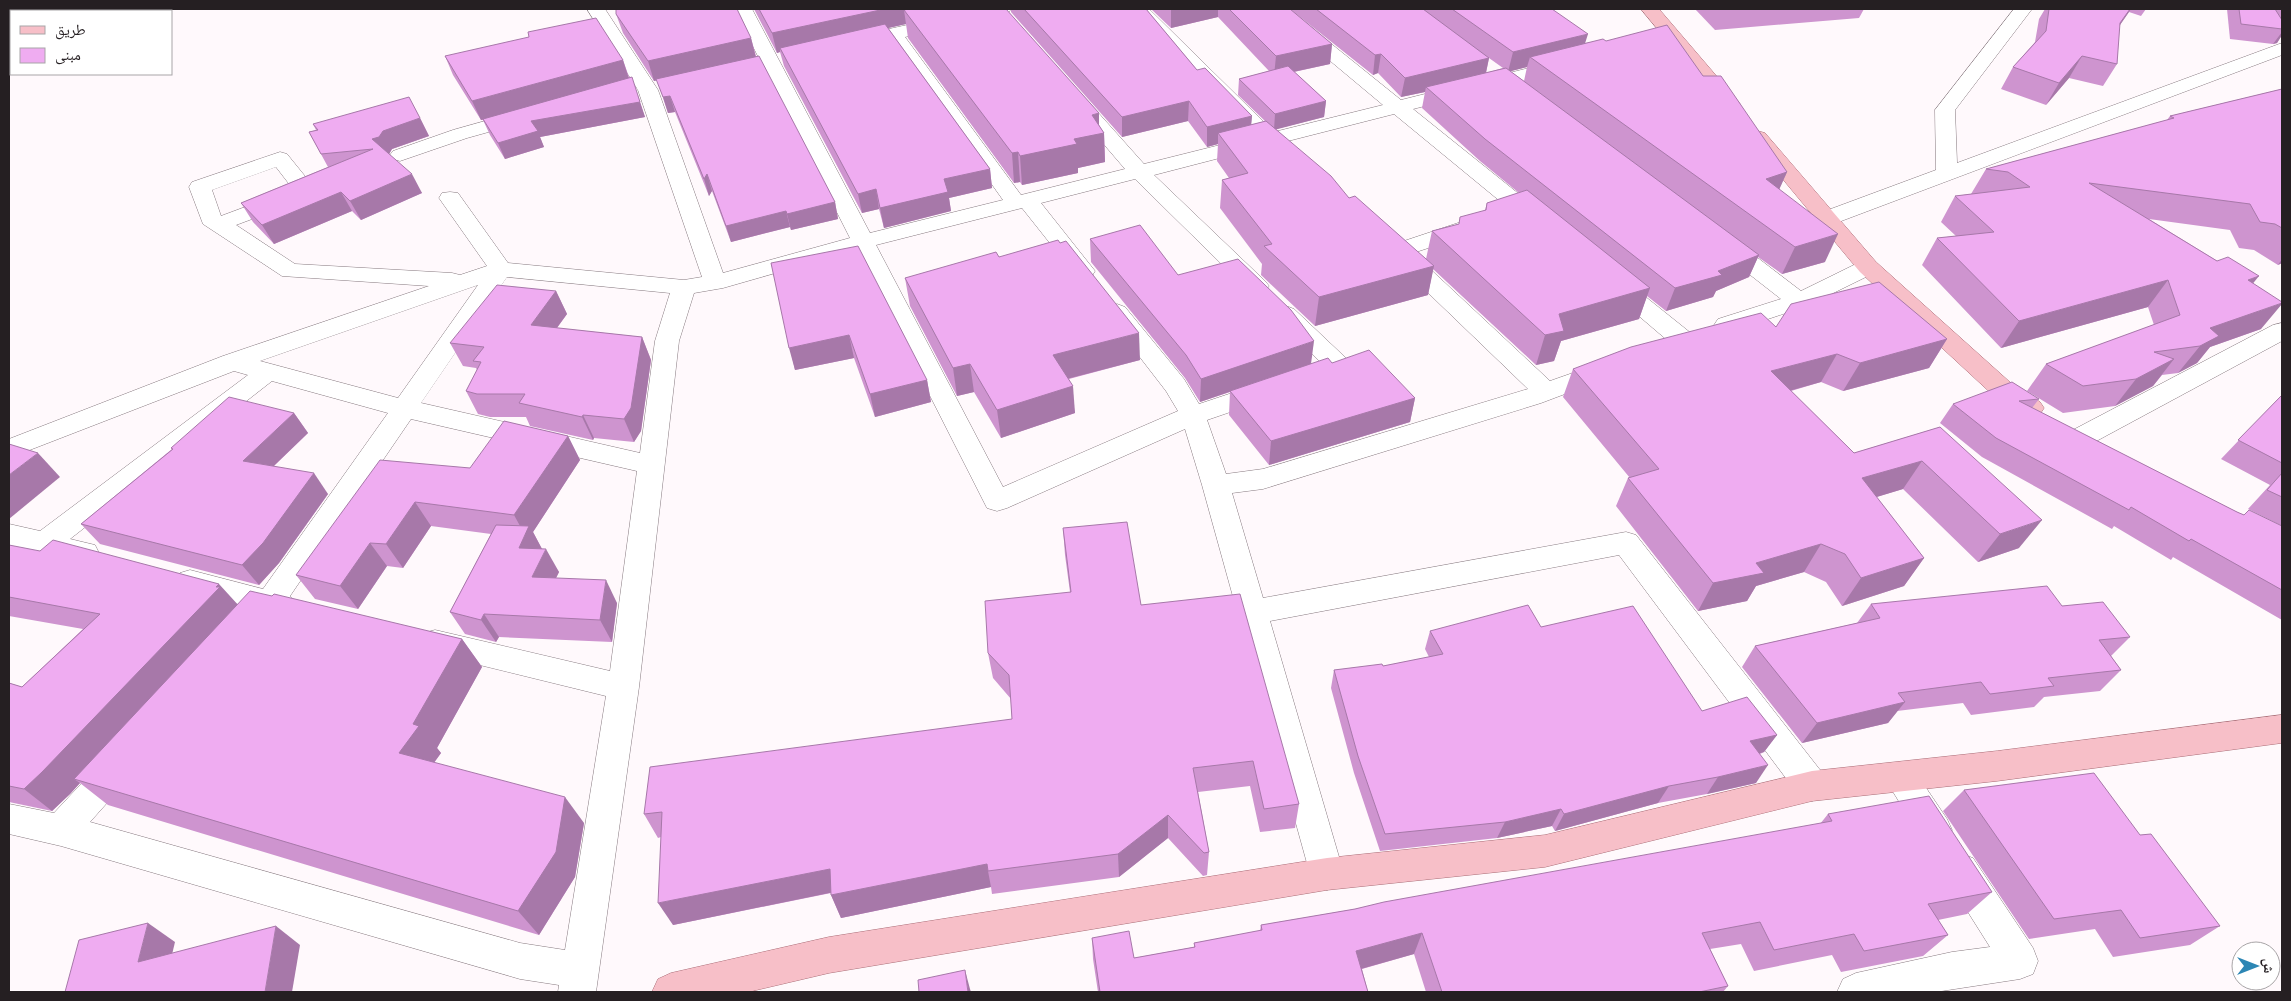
<svg xmlns="http://www.w3.org/2000/svg" width="2291" height="1001" font-family="Overpass,'Noto Naskh Arabic',sans-serif">
<style>
.lines{fill:none;stroke-linecap:round;stroke-linejoin:round}
.street-casing{stroke:#877a80;stroke-width:1}
.primary-casing{stroke:#aa6c76;stroke-width:1}
.street{fill:#fff;fill-rule:evenodd}
.primary{fill:#f7bfc8;fill-rule:evenodd}
.wall{fill:#ce94cf;fill-rule:evenodd}
.shaded-wall{fill:#a778a9}
.building{fill:#efacf1;stroke:#a778a9}
</style>
<rect width="100%" height="100%" fill="#fff9fc"/>
<g class="lines">
<g class="street-casing">
<g id="street">
<path d="M587 9H605L658 90 723 273 850 238 734 9H752L870 233 1003 200 889 40 857 48 850 46 848 42 850 38 857 36 980 9H1011L1008 13 905 37 1021 195 1125 169 1071 106 1068 102 1071 98 1078 96 1085 98 1144 164 1256 136 1130 9H1149L1274 132 1383 105 1268 9H1288L1401 100 1561 60 1568 62 1570 66 1568 70 1413 109 1545 215 1548 220 1545 225 1537 227 1529 225 1394 114 1284 142 1290 149 1287 153C1277 156 1273 154 1266 146L1154 175 1265 281 1269 286 1265 291 1257 293 1249 291 1135 179 1041 203 1095 271 1092 276 1084 278 1076 276 1022 208 876 245 1003 487 1178 411 1166 391 1105 312 1109 307 1117 304 1125 307 1184 379 1199 404 1265 382 1274 385 1278 391 1274 397 1207 420 1226 474 1263 469 1528 389 1396 262 1393 257 1369 236 1372 231C1385 228 1391 234 1401 242L1458 223 1466 221 1474 223 1477 228 1474 233 1413 253 1550 381 1601 363 1610 365 1613 371 1610 377 1541 403 1263 489 1232 493 1263 598 1626 532 1636 535 1824 775 1829 786 1824 797 1812 801 1800 797 1619 555 1270 621 1344 874 1339 886 1327 890 1315 886 1310 874 1202 485 1185 429 1007 508 997 511 987 508 856 250 723 288 694 293 679 341 639 687 596 992H558L559 985 520 979 61 846 9 834V804L54 813 107 756 119 751 131 756 135 766 131 776 90 822 520 943 565 950 606 696 435 654 424 651 420 642 424 633 435 630 610 671 637 471 411 419 290 596 296 605 291 613 281 617 276 615C264 628 259 637 240 631L236 622 246 607 180 589 175 581 180 573 190 570 263 589 388 413 272 381 70 539 95 545 99 553 95 561 85 564 48 555 19 578 9 581V555L18 548 9 546V524L40 531 248 375 234 371 9 458V439L223 356 429 286 282 276 203 224 189 187 192 182 280 152 287 154 317 191 314 196 236 225 295 264 452 273 460 275 487 266 439 198 442 193 450 192 458 193 508 263 684 280 702 277 638 90ZM276 167 293 189 221 216 212 190ZM507 277 670 293 655 341 640 453 421 403ZM478 285 398 398 260 361Z"/>
<path d="M2014 9H2032L1955 110 1957 163 2282 43V55L1836 223 1828 225 1820 223 1817 218 1820 213 1936 170 1935 110Z"/>
<path d="M521 111 528 113 531 117 528 121 467 138 400 161 393 159 390 155 393 151 453 130Z"/>
<path d="M1725 237 1733 239 1801 291 1860 262 1868 260 1876 262 1879 267 1876 272 1807 306 1726 333 1718 331 1714 325 1718 319 1781 299 1717 249 1714 244 1717 239Z"/>
<path d="M1614 276 1622 278 1692 334 1695 340 1692 346 1683 348 1674 346 1606 288 1602 283 1606 278Z"/>
<path d="M1286 306 1294 309 1348 360 1351 366 1348 372 1309 384 1300 382 1296 376 1300 370 1321 363 1274 314 1278 309Z"/>
<path d="M2282 323V341L2089 445 2080 447 2071 445 2067 438 2071 431 2273 325Z"/>
<path d="M1900 762 1912 767 1947 819 1952 830 1947 841 1935 846 1923 841 1884 777 1888 767Z"/>
<path d="M1961 854 1973 858 2033 948 2038 961 2033 974 2020 979 1935 992H1837L1843 979 1856 973 1952 952 1990 947 1949 882 1944 870 1949 858Z"/>
</g>
</g>
<g class="primary-casing">
<g id="primary">
<path d="M1641 9H1659L1737 100 1740 104 1737 108 1730 110 1723 108Z"/>
<path d="M1758 131 1765 133 1876 262 2012 384 2040 402 2044 408 2040 414 2031 417 2022 414 1994 396 1860 272 1751 141 1748 137 1751 133Z"/>
<path d="M2282 715V743L1997 781 1812 801 1545 867 1327 890 829 973 748 992H652L658 979 671 973 829 937 1327 858 1545 835 1812 771 1997 751Z"/>
</g>
</g>
<use href="#street" class="street"/>
<use href="#primary" class="primary"/>
</g>
<g class="wall">
<path d="M754 9H1006L1099 125 1104 133 1105 162 1078 168V173L1022 185 1020 182 1014 183 908 38 906 24 888 28 990 169 992 188 949 198 951 211 884 228 879 209 862 213 784 66 780 52 777 53Z"/>
<path d="M1011 9H1146L1197 70 1252 116 1251 125 1265 121 1238 95 1239 79 1269 71 1218 17 1171 28 1151 9H1290L1332 44 1330 64 1294 72 1326 101 1324 117 1276 129 1349 198 1426 259 1432 231 1459 224 1485 210 1487 203 1519 193 1480 161 1422 108 1425 92 1401 97 1378 73 1373 75 1290 9H1552L1585 43 1606 41 1703 76 1787 172 1779 189 1825 262 1782 274 1758 257 1749 277 1716 291 1713 297 1666 311 1647 296 1639 319 1561 341 1554 361 1536 365 1433 269 1428 295 1315 326 1261 275 1262 264 1220 208 1222 180 1229 178 1217 161 1218 144 1207 147 1188 121 1122 137 1011 12ZM1489 58 1503 68 1486 73ZM1527 67 1524 81 1510 71Z"/>
<path d="M1695 9H1864L1859 18 1715 30Z"/>
<path d="M2045 9H2146L2141 16 2129 12 2119 26 2117 64 2103 86 2069 78 2046 105 2001 89 2013 67 2035 42 2039 19Z"/>
<path d="M2227 9H2282V35L2277 43 2273 44 2230 39Z"/>
<path d="M616 14 751 38 756 56 835 202 838 219 791 230 790 227 731 242 712 191 709 196 675 112 668 113 657 80 654 81 623 33Z"/>
<path d="M445 56 623 60 629 77 640 102 645 117 540 137 544 147 505 159 490 135 483 120H481L453 75Z"/>
<path d="M2282 89V263L2278 265 2254 250 2239 248 2230 230 2149 219 2253 283 2261 329 2210 347 2197 363 2178 373 2162 375 2153 386 2115 406 2063 413 2027 391 2046 364 2154 325 2148 307 2001 348 1922 265 1937 238 1956 236 1941 222 1955 196 1971 194 1986 169 2167 120 2170 116Z"/>
<path d="M420 118 429 136 392 149 389 154 422 193 361 220 352 211 274 244 253 222 241 203 328 167 309 132 316 130 313 124Z"/>
<path d="M1090 239 1178 275 1311 364 1332 363 1415 398 1410 422 1269 465 1229 415 1230 392 1200 402 1185 378 1091 262Z"/>
<path d="M999 257 1140 360 1069 379 1075 413 1001 438 974 392 957 396 910 306 905 278Z"/>
<path d="M771 263 927 380 931 402 875 417 854 358 795 370Z"/>
<path d="M556 291 567 314 557 328 642 337 651 360 641 431 634 442 594 438 593 440 530 426 526 417H490L478 414 466 391 477 370 476 368 463 366 450 343Z"/>
<path d="M1776 327 1947 339 1929 368 1843 391 1821 382 1791 391 1854 453 1940 427 2019 548 1978 562 1903 489 1876 497 1924 558 1904 586 1842 606 1826 582 1804 572 1756 586 1747 601 1698 611 1616 506 1628 478H1630L1563 397 1573 369Z"/>
<path d="M2282 395V526L2248 509 2270 485 2221 459Z"/>
<path d="M2039 399 2032 408 2237 512 2244 515 2282 526V620L2173 557 2171 560 2114 526 2112 529 1982 457 1940 423 1953 404Z"/>
<path d="M294 413 308 433 274 466 328 494 279 563 259 585 100 544 81 524 172 449 171 448Z"/>
<path d="M568 436 580 460 533 532 542 549 559 572 556 578 617 603 612 642 499 637 496 642 465 634 450 612 491 534 431 526 403 568 387 566 358 609 315 599 296 575 470 468Z"/>
<path d="M1063 528 1141 605 1299 804 1295 828 1260 832 1250 786 1198 792 1209 852 1207 875 1203 876 1168 838 1119 877 992 894 991 887 841 918 831 895V893L673 925 661 837 658 838 644 814 1012 719 1011 699 993 678 988 653 1070 592 1065 555Z"/>
<path d="M9 545 237 604 272 596 462 639 482 667 437 748 441 753 434 763 584 823 575 877 539 935 108 805 80 783 70 794 52 811 9 802V803V683L22 687 83 629 9 616Z"/>
<path d="M1871 604 2062 606 2130 637 2111 656 2121 670 2100 691 2044 697 2034 707 1971 715 1963 703 1897 711 1888 723 1802 743 1742 667 1755 646 1857 623Z"/>
<path d="M1541 627 1702 711 1777 735 1764 752 1760 754 1756 783 1707 794 1658 803 1555 831 1552 826 1497 838 1380 851 1354 773 1331 688 1334 670 1383 666 1429 657 1425 649 1430 631Z"/>
<path d="M1964 790 2140 835 2220 926 2190 945 2113 957 2095 929 2029 939 1943 811Z"/>
<path d="M1828 814 1992 892 1967 914 1938 920 1948 935 1923 956 1841 972 1832 955 1754 971 1741 944 1710 949 1728 986 1723 992H1426L1414 954 1362 969 1368 992H1098L1093 959 1092 938 1134 958 1194 947V943L1260 931 1261 925 1355 909 1820 824Z"/>
</g>
<g class="shaded-wall">
<path d="M885 9H973L904 10 906 24 782 52 780 48V52L777 53 772 33Z"/>
<path d="M1171 9H1218V17L1171 28Z"/>
<path d="M2130 9H2131L2107 44 2120 23Z"/>
<path d="M2282 32V35L2277 43 2273 44Z"/>
<path d="M1588 34 1582 53 1530 57 1527 67 1508 72 1513 52Z"/>
<path d="M751 38 756 58 654 81 648 61Z"/>
<path d="M1332 44 1330 64 1274 76 1276 56Z"/>
<path d="M1381 54 1378 73 1373 75 1375 55Z"/>
<path d="M2082 56 2069 78 2046 105 2059 83Z"/>
<path d="M1489 58 1485 77 1426 87 1425 92 1401 97 1405 78Z"/>
<path d="M623 60 629 79 481 120 472 101Z"/>
<path d="M670 96 675 112 668 113 663 97Z"/>
<path d="M1189 101 1188 121 1122 137V117Z"/>
<path d="M1326 101 1324 117 1274 130 1275 114Z"/>
<path d="M640 102 645 117 540 137 544 147 505 159 498 143 531 121Z"/>
<path d="M1099 113V134L1104 133 1105 162 1078 168V173L1022 185 1020 156 1074 139 1092 115Z"/>
<path d="M1252 116 1250 136 1218 133V144L1207 147V127Z"/>
<path d="M420 118 429 136 392 149 388 156 372 139 383 131Z"/>
<path d="M1018 152 1020 182 1014 183 1012 153Z"/>
<path d="M990 169 992 188 949 198 951 211 884 228 880 208 944 179Z"/>
<path d="M1787 172 1775 199 1766 179Z"/>
<path d="M412 174 422 193 361 220 350 201Z"/>
<path d="M707 174 712 191 709 196 704 179Z"/>
<path d="M876 189 879 209 862 213 858 194Z"/>
<path d="M341 192 352 211 274 244 262 225Z"/>
<path d="M835 202 838 219 791 230 787 214Z"/>
<path d="M786 211 790 227 731 242 726 226Z"/>
<path d="M1838 234 1825 262 1782 274 1795 247Z"/>
<path d="M1759 255 1749 277 1716 291 1713 297 1666 311 1675 288Z"/>
<path d="M2282 259V263L2278 265Z"/>
<path d="M1434 266 1428 295 1315 326 1319 297Z"/>
<path d="M2259 276 2237 303 2248 280Z"/>
<path d="M2168 280 2148 307 2001 348 2019 321Z"/>
<path d="M1650 288 1639 319 1561 341 1554 361 1536 365 1545 335 1559 314Z"/>
<path d="M556 291 567 314 542 348 531 325Z"/>
<path d="M2282 303V304L2261 329 2210 347 2197 363 2178 373 2200 346 2210 328Z"/>
<path d="M1139 333 1140 360 1055 382 1053 355Z"/>
<path d="M849 335 854 358 795 370 789 348Z"/>
<path d="M642 337 651 360 641 431 634 442 624 419Z"/>
<path d="M1947 339 1929 368 1843 391 1860 363Z"/>
<path d="M1314 341 1311 364 1200 402 1201 379Z"/>
<path d="M1837 354 1821 382 1757 400 1771 371Z"/>
<path d="M2174 359 2153 386 2115 406 2136 379Z"/>
<path d="M970 364 974 392 957 396 953 368Z"/>
<path d="M927 380 931 402 875 417 870 394Z"/>
<path d="M1073 386 1075 413 1001 438 997 410Z"/>
<path d="M1415 398 1410 422 1269 465 1271 441Z"/>
<path d="M294 413 308 433 258 481 243 461Z"/>
<path d="M583 415 594 438 593 440 582 417Z"/>
<path d="M568 436 580 460 533 532 542 549 519 548 525 535 514 515Z"/>
<path d="M38 453 60 477 9 519V475Z"/>
<path d="M1922 461 1903 489 1844 507 1862 478Z"/>
<path d="M314 473 328 494 279 563 259 585 242 565Z"/>
<path d="M415 502 431 526 403 568 386 544Z"/>
<path d="M2042 520 2019 548 1978 562 2000 534Z"/>
<path d="M370 543 387 566 358 609 340 586Z"/>
<path d="M1821 544 1804 572 1756 586 1747 601 1698 611 1713 583 1756 563Z"/>
<path d="M546 549 559 572 545 600 532 577Z"/>
<path d="M1924 558 1904 586 1842 606 1861 578Z"/>
<path d="M606 580 617 603 612 642 600 620Z"/>
<path d="M219 584 240 607 74 779 80 783 70 794 52 811 24 789Z"/>
<path d="M484 614 499 637 496 642 481 620Z"/>
<path d="M462 639 482 667 437 748 441 753 421 780 399 753 413 724Z"/>
<path d="M1905 702 1888 723 1802 743 1817 723Z"/>
<path d="M1777 735 1764 752 1739 759 1750 741Z"/>
<path d="M1768 765 1756 783 1707 794 1718 777Z"/>
<path d="M1669 786 1658 803 1555 831 1564 814Z"/>
<path d="M565 797 584 823 575 877 539 935 518 911Z"/>
<path d="M1561 809 1552 826 1497 838 1505 822Z"/>
<path d="M1168 815V838L1119 877 1118 854Z"/>
<path d="M987 864 988 871 991 887 841 918 831 895Z"/>
<path d="M830 869 839 891 673 925 658 903Z"/>
<path d="M148 923 175 942 166 980 138 962Z"/>
<path d="M276 926 300 945 292 992H265Z"/>
<path d="M1422 933 1414 954 1350 972 1356 951Z"/>
<path d="M965 970 970 989 971 992H968Z"/>
</g>
<g class="building">
<path d="M616 9H737L751 38 648 61 616 14Z"/>
<path d="M759 9H885L772 33Z"/>
<path d="M909 9H1006L1099 113 1092 115 1104 133 1074 139 1077 144 1020 156 1018 152 1012 153 904 10Z"/>
<path d="M1024 9H1146L1197 70 1205 68 1252 116 1207 127 1189 101 1122 117Z"/>
<path d="M1229 9H1290L1332 44 1276 56Z"/>
<path d="M1316 9H1423L1489 58 1405 78 1381 54 1375 55Z"/>
<path d="M1452 9H1552L1588 34 1513 52Z"/>
<path d="M2049 9H2130L2120 23 2117 64 2082 56 2059 83 2013 67 2046 31Z"/>
<path d="M2239 9H2275L2282 20V29L2241 24Z"/>
<path d="M596 18 623 60 472 101 445 56 529 37 528 32Z"/>
<path d="M885 24 990 169 944 179 948 192 880 208 876 189 858 194 780 48Z"/>
<path d="M1667 25 1703 76H1721L1787 172 1766 179 1838 234 1795 247 1530 57 1603 39 1606 41Z"/>
<path d="M759 56 835 202 787 214 786 211 726 226 707 174 704 179 670 96 663 97 656 79Z"/>
<path d="M1288 66 1326 101 1275 114 1239 79Z"/>
<path d="M1506 68 1759 255 1718 271 1722 275 1675 288 1485 139 1426 87Z"/>
<path d="M632 77 640 102 531 121 538 131 498 143 483 119Z"/>
<path d="M2282 89V228L2275 224 2260 222 2250 204 2089 183 2217 261 2228 257 2259 276 2248 280 2282 302V303L2210 328 2219 336 2200 346 2154 352 2174 359 2136 379 2083 386 2046 364 2180 315 2168 280 2019 321 1937 238 1994 232 1955 196 2030 187 2008 172 1986 169 2174 118 2170 116Z"/>
<path d="M409 97 420 118 383 131 379 137 372 139 412 174 350 201 341 192 262 225 241 203 373 149 321 154 309 132 318 130 313 124Z"/>
<path d="M1266 121 1331 176 1349 198 1355 196 1434 266 1319 297 1264 246 1272 244 1222 180 1248 173 1218 133Z"/>
<path d="M1527 190 1650 288 1559 314 1564 331 1545 335 1432 231 1459 224 1460 217 1486 210 1487 203Z"/>
<path d="M1140 225 1178 275 1238 259 1291 310 1314 341 1201 379 1186 355 1090 239Z"/>
<path d="M1058 240 1060 243 1066 241 1139 333 1053 355 1073 386 997 410 970 364 953 368 905 278 996 252 999 257Z"/>
<path d="M858 246 927 380 870 394 849 335 789 348 771 263Z"/>
<path d="M1879 282 1947 339 1860 363 1837 354 1771 371 1854 453 1940 427 2042 520 2000 534 1922 461 1862 478 1924 558 1861 578 1845 554 1821 544 1756 563 1764 573 1713 583 1628 478 1659 469 1573 369 1631 347 1761 313 1776 327 1791 304Z"/>
<path d="M497 285 556 291 531 325 642 337 631 408 624 419 583 415 582 417 519 403 525 394H477L466 391 481 362 473 361 484 347 450 343Z"/>
<path d="M1369 350 1415 398 1271 441 1230 391 1328 358 1332 363Z"/>
<path d="M2012 382 2039 399 2019 401 2237 512 2244 515 2249 510 2282 526V590L2191 539 2189 541 2131 507 2129 510 1996 438 1953 404Z"/>
<path d="M2282 395V463L2238 440Z"/>
<path d="M229 397 294 413 243 461 314 473 263 543 242 565 81 524 173 449 171 448Z"/>
<path d="M504 421 568 436 514 515 415 502 386 544 370 543 340 586 296 575 380 460 470 468Z"/>
<path d="M9 444 38 453 9 475Z"/>
<path d="M2282 473V497L2267 490Z"/>
<path d="M1127 522 1141 605 1240 594 1299 804 1264 809 1253 761 1193 768 1209 852 1204 853 1168 815 1118 854 988 871 987 864 831 895 830 869 658 903 662 812 644 814 650 767 1012 719 1009 675 988 653 985 601 1071 592 1063 528Z"/>
<path d="M496 525 529 526 519 548 546 549 532 577 606 580 600 620 484 614 481 620 450 612Z"/>
<path d="M53 540 219 584 216 587H220L42 772 24 789 9 786V683L22 687 100 614 9 597V545L40 551Z"/>
<path d="M2047 586 2062 606 2103 602 2130 637 2099 640 2121 670 2048 678 2054 686 1990 694 1981 682 1898 693 1905 702 1817 723 1755 646 1880 618 1871 604Z"/>
<path d="M250 591 272 596 274 594 462 639 413 724 419 726 399 753 565 797 556 852 518 911 74 779Z"/>
<path d="M1528 605 1541 627 1633 606 1702 711 1747 697 1777 735 1750 741 1768 765 1718 777 1669 786 1564 814 1561 809 1505 822 1385 834 1358 756 1334 670 1382 664 1383 666 1443 654 1430 631Z"/>
<path d="M2094 773 2140 835 2151 834 2220 926 2140 938 2121 910 2054 919 1964 790Z"/>
<path d="M1929 796 1992 892 1928 904 1948 935 1864 951 1854 934 1774 950 1760 922 1702 933 1728 986 1699 992H1442L1422 933 1356 951 1368 992H1100L1092 938 1129 931 1134 958 1195 947 1194 943 1262 930 1261 925 1355 909 1384 902 1832 821 1828 814Z"/>
<path d="M148 923 138 962 276 926 265 992H65L79 940Z"/>
<path d="M965 970 968 992H919L918 980Z"/>
</g>
<rect width="2291" height="1001" fill="none" stroke="#251f22" stroke-width="20"/>
<rect x="10" y="10" width="162" height="65" fill="#ffffff" stroke="#a8a5a7"/>
<rect x="20" y="26" width="25" height="8" fill="#f7bfc8" stroke="#a8a5a7"/>
<text x="55" y="35" font-size="15" fill="#251f22">طريق</text>
<rect x="20" y="48" width="25" height="15" fill="#efacf1" stroke="#a8a5a7"/>
<text x="55" y="60" font-size="15" fill="#251f22">مبنى</text>
<g transform="translate(2256 966) rotate(90)"><circle r="24" fill="#ffffff" stroke="#a8a5a7"/>
<path d="M0-4L9 19L0 12L-9 19Z" fill="#2c86b4"/>
<text y="-8" font-size="14" font-weight="bold" text-anchor="middle" fill="#251f22">ش</text>
</g>
</svg>
